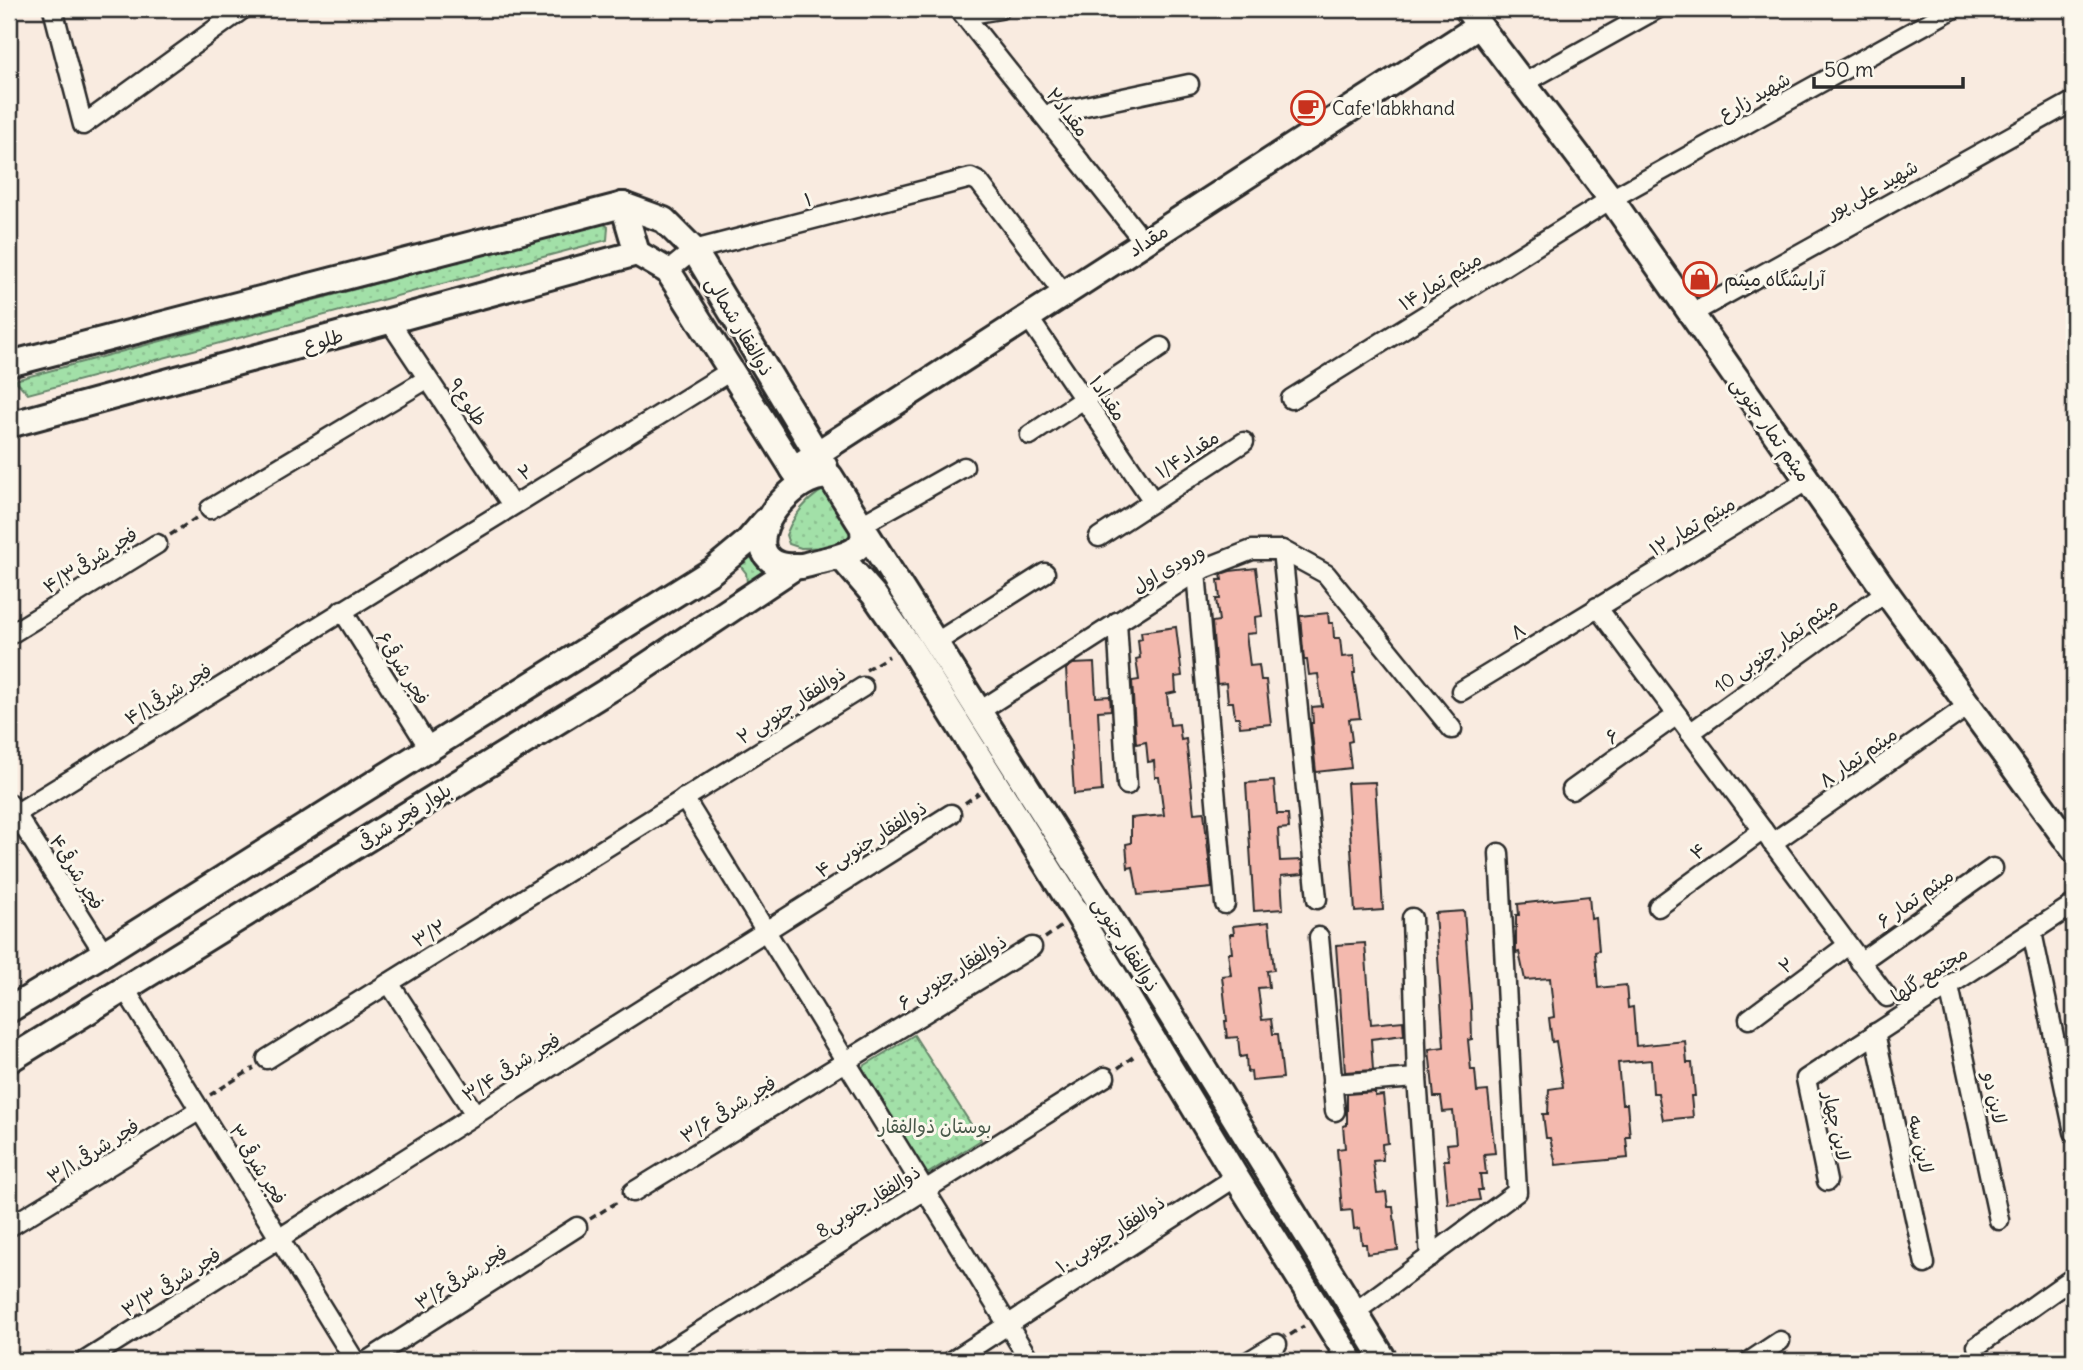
<svg xmlns="http://www.w3.org/2000/svg" width="2083" height="1370" font-family="Delius,'Playpen Sans Arabic',sans-serif">
<style>
.green{fill:url(#green-dots);stroke:#66866a;stroke-width:2}
.building{fill:#f3b9ae;stroke:#2b2b2b;stroke-width:2}
.lines{fill:none;stroke-linecap:round;stroke-linejoin:round}
.street-casing{stroke:#2b2b2b;stroke-width:23}
.secondary-casing{stroke:#2b2b2b;stroke-width:30}
.path{stroke:#2b2b2b;stroke-width:3.5;stroke-dasharray:7 5;stroke-linecap:butt}
.street{stroke:#fbf7ec;stroke-width:18}
.secondary{stroke:#fbf7ec;stroke-width:24}
.labels{text-anchor:middle;dominant-baseline:central;stroke-width:6;stroke-linejoin:round;paint-order:stroke}
.street-label{font-size:19px;fill:#2b2b2b;stroke:#fbf7ec}
.poi-label{font-size:19px;fill:#2b2b2b;stroke:#fbf7ec;text-anchor:start}
.park-label{font-size:19px;fill:#49584a;stroke:#fbf7ec}
</style>
<defs>
<pattern id="green-dots" width="8" height="8" patternUnits="userSpaceOnUse" patternTransform="scale(1.75)"><rect width="8" height="8" fill="#a2e0a8"/><path d="M2 2h.1M6 6h.1" fill="none" stroke="#8cc091" stroke-width="1.8" stroke-linecap="round"/></pattern>
</defs>
<rect width="100%" height="100%" fill="#f9ebe0"/>
<filter id="ink" filterUnits="userSpaceOnUse"><feTurbulence type="fractalNoise" baseFrequency=".0143" numOctaves="2"/><feDisplacementMap in="SourceGraphic" scale="14" xChannelSelector="R" yChannelSelector="G"/><feConvolveMatrix kernelMatrix="1 2 1 2 8 2 1 2 1" color-interpolation-filters="sRGB"/></filter>
<g filter="url(#ink)">
<g class="green">
<path d="M603 223 608 227 607 240 28 394 15 380Z"/>
<path d="M828 487 858 527 840 547 801 548 789 544 786 535C794 514 807 498 828 487Z"/>
<path d="M754 545 771 571 747 583 746 573 739 564Z"/>
<path d="M914 1035 981 1140 927 1174 862 1067Z"/>
</g>
<g class="building">
<path d="M1256 568 1262 616 1255 617 1256 633 1246 634 1250 666 1259 665 1261 680H1266L1271 724 1240 727 1239 717H1235L1233 702H1228L1226 683 1217 684 1212 622 1219 621 1216 599H1220L1218 580H1222L1221 574 1230 571Z"/>
<path d="M1328 613 1329 623H1333L1334 638H1340L1342 657 1354 656 1355 673H1353L1360 718 1349 719 1352 741 1348 742 1351 768 1316 772 1311 723H1313L1312 707 1322 706 1318 674 1309 675 1307 660H1304L1300 616Z"/>
<path d="M1176 627 1182 676 1175 677 1176 692 1167 694 1170 725 1179 724 1181 740 1186 739 1194 813 1204 812 1212 888 1138 895 1133 867 1128 868 1126 844 1131 843V818L1164 815 1159 777H1155L1154 761 1148 762 1146 742 1136 744 1132 681 1139 680 1136 659 1140 658 1138 640 1142 639 1141 632Z"/>
<path d="M1094 663 1096 697 1110 696 1111 710 1098 711 1102 791 1074 794 1066 669 1073 664Z"/>
<path d="M1274 781 1277 814H1288L1289 828 1278 829 1280 861 1302 860 1303 874 1281 876 1283 909 1254 911 1246 783Z"/>
<path d="M1375 782 1383 910 1355 912 1347 783Z"/>
<path d="M1589 896 1591 919 1596 918 1599 951 1595 952 1598 988 1626 985 1628 1008 1633 1007 1636 1046 1685 1041 1687 1063H1692L1695 1096H1691L1693 1117 1663 1120 1658 1093H1653L1651 1060 1618 1063 1622 1104H1627L1630 1137H1626L1628 1158 1556 1165 1550 1138H1546L1543 1114H1548L1549 1089 1563 1087 1556 1041 1552 1042 1549 1018 1554 1017 1550 978 1525 980 1519 952 1516 953V915H1519L1518 904Z"/>
<path d="M1464 911 1471 1006 1472 1039 1468 1040 1471 1070H1475L1477 1092 1488 1091 1495 1153 1484 1154 1486 1174H1480L1482 1190H1478L1480 1200 1448 1204 1444 1160H1449L1447 1144 1456 1143 1453 1111 1443 1112 1441 1097H1434L1429 1049 1444 1047 1435 913Z"/>
<path d="M1269 922 1274 970 1267 971 1269 987 1258 988 1262 1020 1271 1019 1273 1034H1278L1283 1078 1252 1081 1251 1071 1247 1072 1246 1056 1240 1057 1238 1037 1227 1038 1225 1021H1227L1222 976 1231 975 1228 953H1232L1230 934H1234L1233 926Z"/>
<path d="M1365 943 1371 1024 1403 1021 1404 1035 1371 1039 1373 1070 1345 1072 1336 945Z"/>
<path d="M1375 1092V1096L1383 1095 1388 1143 1382 1144 1383 1160 1373 1161 1377 1193 1386 1192 1388 1207H1393L1398 1250 1367 1254 1366 1244H1362L1360 1228 1354 1229 1352 1210 1342 1211 1337 1149 1345 1148 1343 1126 1347 1125V1094Z"/>
</g>
<g class="lines">
<g class="street-casing">
<g id="street">
<path d="M53 9 83 125 243 9"/>
<path d="M959 9 1144 242"/>
<path d="M964 15 1000 9"/>
<path d="M1524 83 1657 9"/>
<path d="M1043 115 1189 84"/>
<path d="M668 271 694 250 971 178 979 182 1064 294"/>
<path d="M1691 314 2074 101"/>
<path d="M1028 317 1153 501"/>
<path d="M390 322 512 505"/>
<path d="M1291 399 1611 199 1953 9"/>
<path d="M1030 435 1161 347"/>
<path d="M210 509 427 379"/>
<path d="M861 525 964 467"/>
<path d="M1099 537 1244 442"/>
<path d="M1282 550 1317 899"/>
<path d="M1196 572 1225 904"/>
<path d="M1597 607 1887 997"/>
<path d="M342 610 429 748"/>
<path d="M1117 622 1127 785"/>
<path d="M9 635 157 544"/>
<path d="M935 643 1045 573"/>
<path d="M1461 691 1808 480"/>
<path d="M978 712 1196 572 1252 550H1282L1326 574 1452 729"/>
<path d="M1690 733 1886 592"/>
<path d="M1572 790 1677 715"/>
<path d="M684 798 1030 1361"/>
<path d="M9 803 104 953"/>
<path d="M9 818 732 370"/>
<path d="M1772 843 1968 706"/>
<path d="M1658 907 1763 830"/>
<path d="M1412 918 1417 1078 1430 1257"/>
<path d="M2032 932 2074 1132"/>
<path d="M1319 937 1335 1111"/>
<path d="M1860 962 1993 868"/>
<path d="M389 983 475 1114"/>
<path d="M1949 986 1999 1220"/>
<path d="M125 989 355 1361"/>
<path d="M1749 1019 1848 945"/>
<path d="M1875 1033 1925 1264"/>
<path d="M267 1059 863 687"/>
<path d="M1332 1084 1417 1078"/>
<path d="M1827 1181 1806 1079 2074 904"/>
<path d="M633 1192 1032 947"/>
<path d="M9 1227 200 1110"/>
<path d="M1355 1312 1517 1192 1499 853"/>
<path d="M1977 1346 2074 1277"/>
<path d="M85 1361 951 814"/>
<path d="M367 1361 577 1227"/>
<path d="M653 1361 1105 1077"/>
<path d="M952 1361 1236 1177"/>
<path d="M1249 1361 1277 1344"/>
<path d="M1750 1361 1780 1341"/>
</g>
</g>
<g class="secondary-casing">
<g id="secondary">
<path d="M1467 9 1611 199 1886 592 2074 850"/>
<path d="M623 205 664 220 694 250 825 467"/>
<path d="M623 205 637 253"/>
<path d="M637 253 668 271 802 483"/>
<path d="M9 364 623 205"/>
<path d="M9 425 637 253"/>
<path d="M793 469 1479 26"/>
<path d="M863 529C863 532 864 536 863 539 858 555 835 557 822 561 815 562 808 565 801 566 752 570 755 531 780 503 794 488 809 476 830 476L1155 989 1385 1361"/>
<path d="M841 557 874 595 908 644 1078 915 1236 1177 1351 1361"/>
<path d="M9 1010 104 953 712 571 747 542 765 521"/>
<path d="M9 1060 628 678 796 566"/>
</g>
</g>
<g class="path">
<path d="M170 535 196 518"/>
<path d="M866 670 889 656"/>
<path d="M965 803 979 793"/>
<path d="M1045 938 1062 926"/>
<path d="M1118 1068 1137 1054"/>
<path d="M210 1095 254 1068"/>
<path d="M590 1219 619 1201"/>
<path d="M1290 1335 1304 1326"/>
</g>
<use href="#street" class="street"/>
<use href="#secondary" class="secondary"/>
</g>
</g>
<defs>
<g id="cafe-ring" transform="scale(1.75)"><circle r="9.5" fill="#fbf7ec" stroke="#c8321e" stroke-width="1.5"/><path d="M-5.5-4.5H6V0H3Q3 3.5 0 3.5H-2.5Q-5.5 3.5-5.5 0ZM3-3.2v2h1.7v-2ZM-6 4.5H4V6H-6Z" fill="#c8321e"/></g>
<g id="shop-ring" transform="scale(1.75)"><circle r="9.5" fill="#fbf7ec" stroke="#c8321e" stroke-width="1.5"/><path d="M-5-2.5h2.3a2.7 3.5 0 0 1 5.4 0H5L5.5 6h-11ZM-1.5-2.5h3a1.5 2.3 0 0 0-3 0Z" fill="#c8321e"/></g>
</defs>
<g fill-rule="evenodd">
<use href="#cafe-ring" x="1308" y="108"/>
<use href="#shop-ring" x="1700" y="279"/>
</g>
<g class="labels">
<g class="street-label">
<text transform="translate(1754 96) rotate(-29)">شهید زارع</text>
<text transform="translate(1068 112) rotate(52)">مقداد۲</text>
<text transform="translate(1872 189) rotate(-29)">شهید علی پور</text>
<text transform="translate(808 199) rotate(-14)">۱</text>
<text transform="translate(1148 240) rotate(-33)">مقداد</text>
<text transform="translate(1440 281) rotate(-32)">میثم تمار۱۴</text>
<text transform="translate(740 326) rotate(59)">ذوالفقار شمالی</text>
<text transform="translate(323 340) rotate(-15)">طلوع</text>
<text transform="translate(1108 398) rotate(56)">مقداد۱</text>
<text transform="translate(468 402) rotate(56)">طلوع۹</text>
<text transform="translate(1771 429) rotate(55)">میثم تمار جنوبی</text>
<text transform="translate(1187 454) rotate(-33)">مقداد۱/۴</text>
<text transform="translate(525 472) rotate(-32)">۲</text>
<text transform="translate(1692 526) rotate(-31)">میثم تمار ۱۲</text>
<text transform="translate(90 560) rotate(-32)">فجر شرقی۴/۳</text>
<text transform="translate(1168 568) rotate(-30)">ورودی اول</text>
<text transform="translate(1518 631) rotate(-32)">۸</text>
<text transform="translate(1776 645) rotate(-36)">میثم تمار جنوبی 10</text>
<text transform="translate(403 668) rotate(58)">فجر شرقی۶</text>
<text transform="translate(168 694) rotate(-32)">فجر شرقی۴/۱</text>
<text transform="translate(791 705) rotate(-33)">۲ ذوالفقار جنوبی</text>
<text transform="translate(1612 736) rotate(-36)">۶</text>
<text transform="translate(1858 757) rotate(-35)">میثم تمار ۸</text>
<text transform="translate(404 816) rotate(-32)">بلوار فجر شرقی</text>
<text transform="translate(871 839) rotate(-32)">۴ ذوالفقار جنوبی</text>
<text transform="translate(1698 851) rotate(-36)">۴</text>
<text transform="translate(77 872) rotate(58)">فجر شرقی۴</text>
<text transform="translate(1915 898) rotate(-35)">میثم تمار ۶</text>
<text transform="translate(429 933) rotate(-32)">۳/۲</text>
<text transform="translate(1126 944) rotate(58)">ذوالفقار جنوبی</text>
<text transform="translate(1786 965) rotate(-37)">۲</text>
<text transform="translate(952 972) rotate(-32)">۶ ذوالفقار جنوبی</text>
<text transform="translate(1929 974) rotate(-33)">مجتمع گلها</text>
<text transform="translate(511 1067) rotate(-32)">۳/۴ فجر شرقی</text>
<text transform="translate(1995 1098) rotate(78)">لاین دو</text>
<text transform="translate(728 1109) rotate(-32)">۳/۶ فجر شرقی</text>
<text transform="translate(1837 1126) rotate(78)">لاین چهار</text>
<text transform="translate(1921 1144) rotate(78)">لاین سه</text>
<text transform="translate(93 1151) rotate(-32)">۳/۱ فجر شرقی</text>
<text transform="translate(258 1164) rotate(58)">۳ فجر شرقی</text>
<text transform="translate(868 1201) rotate(-32)">8ذوالفقار جنوبی</text>
<text transform="translate(1110 1234) rotate(-33)">۱۰ ذوالفقار جنوبی</text>
<text transform="translate(461 1277) rotate(-32)">فجر شرقی۳/۶</text>
<text transform="translate(171 1282) rotate(-32)">۳/۳ فجر شرقی</text>
</g>
<g class="poi-label">
<text x="1332" y="108">Cafe labkhand</text>
<text x="1724" y="279">آرایشگاه میثم</text>
</g>
<g class="park-label">
<text x="935" y="1126">بوستان ذوالفقار</text>
</g>
</g>
<rect width="2083" height="1370" fill="none" stroke="#fbf7ec" stroke-width="35"/>
<rect x="18" y="18" width="2048" height="1335" fill="none" stroke="#2b2b2b" stroke-width="2.5" filter="url(#ink)"/>
<path d="M1814 77v10h149v-10" fill="none" stroke="#2b2b2b" stroke-width="3.5"/>
<text x="1824" y="77" font-size="21" fill="#2b2b2b" stroke="#fbf7ec" stroke-width="5" paint-order="stroke">50 m</text>
</svg>
